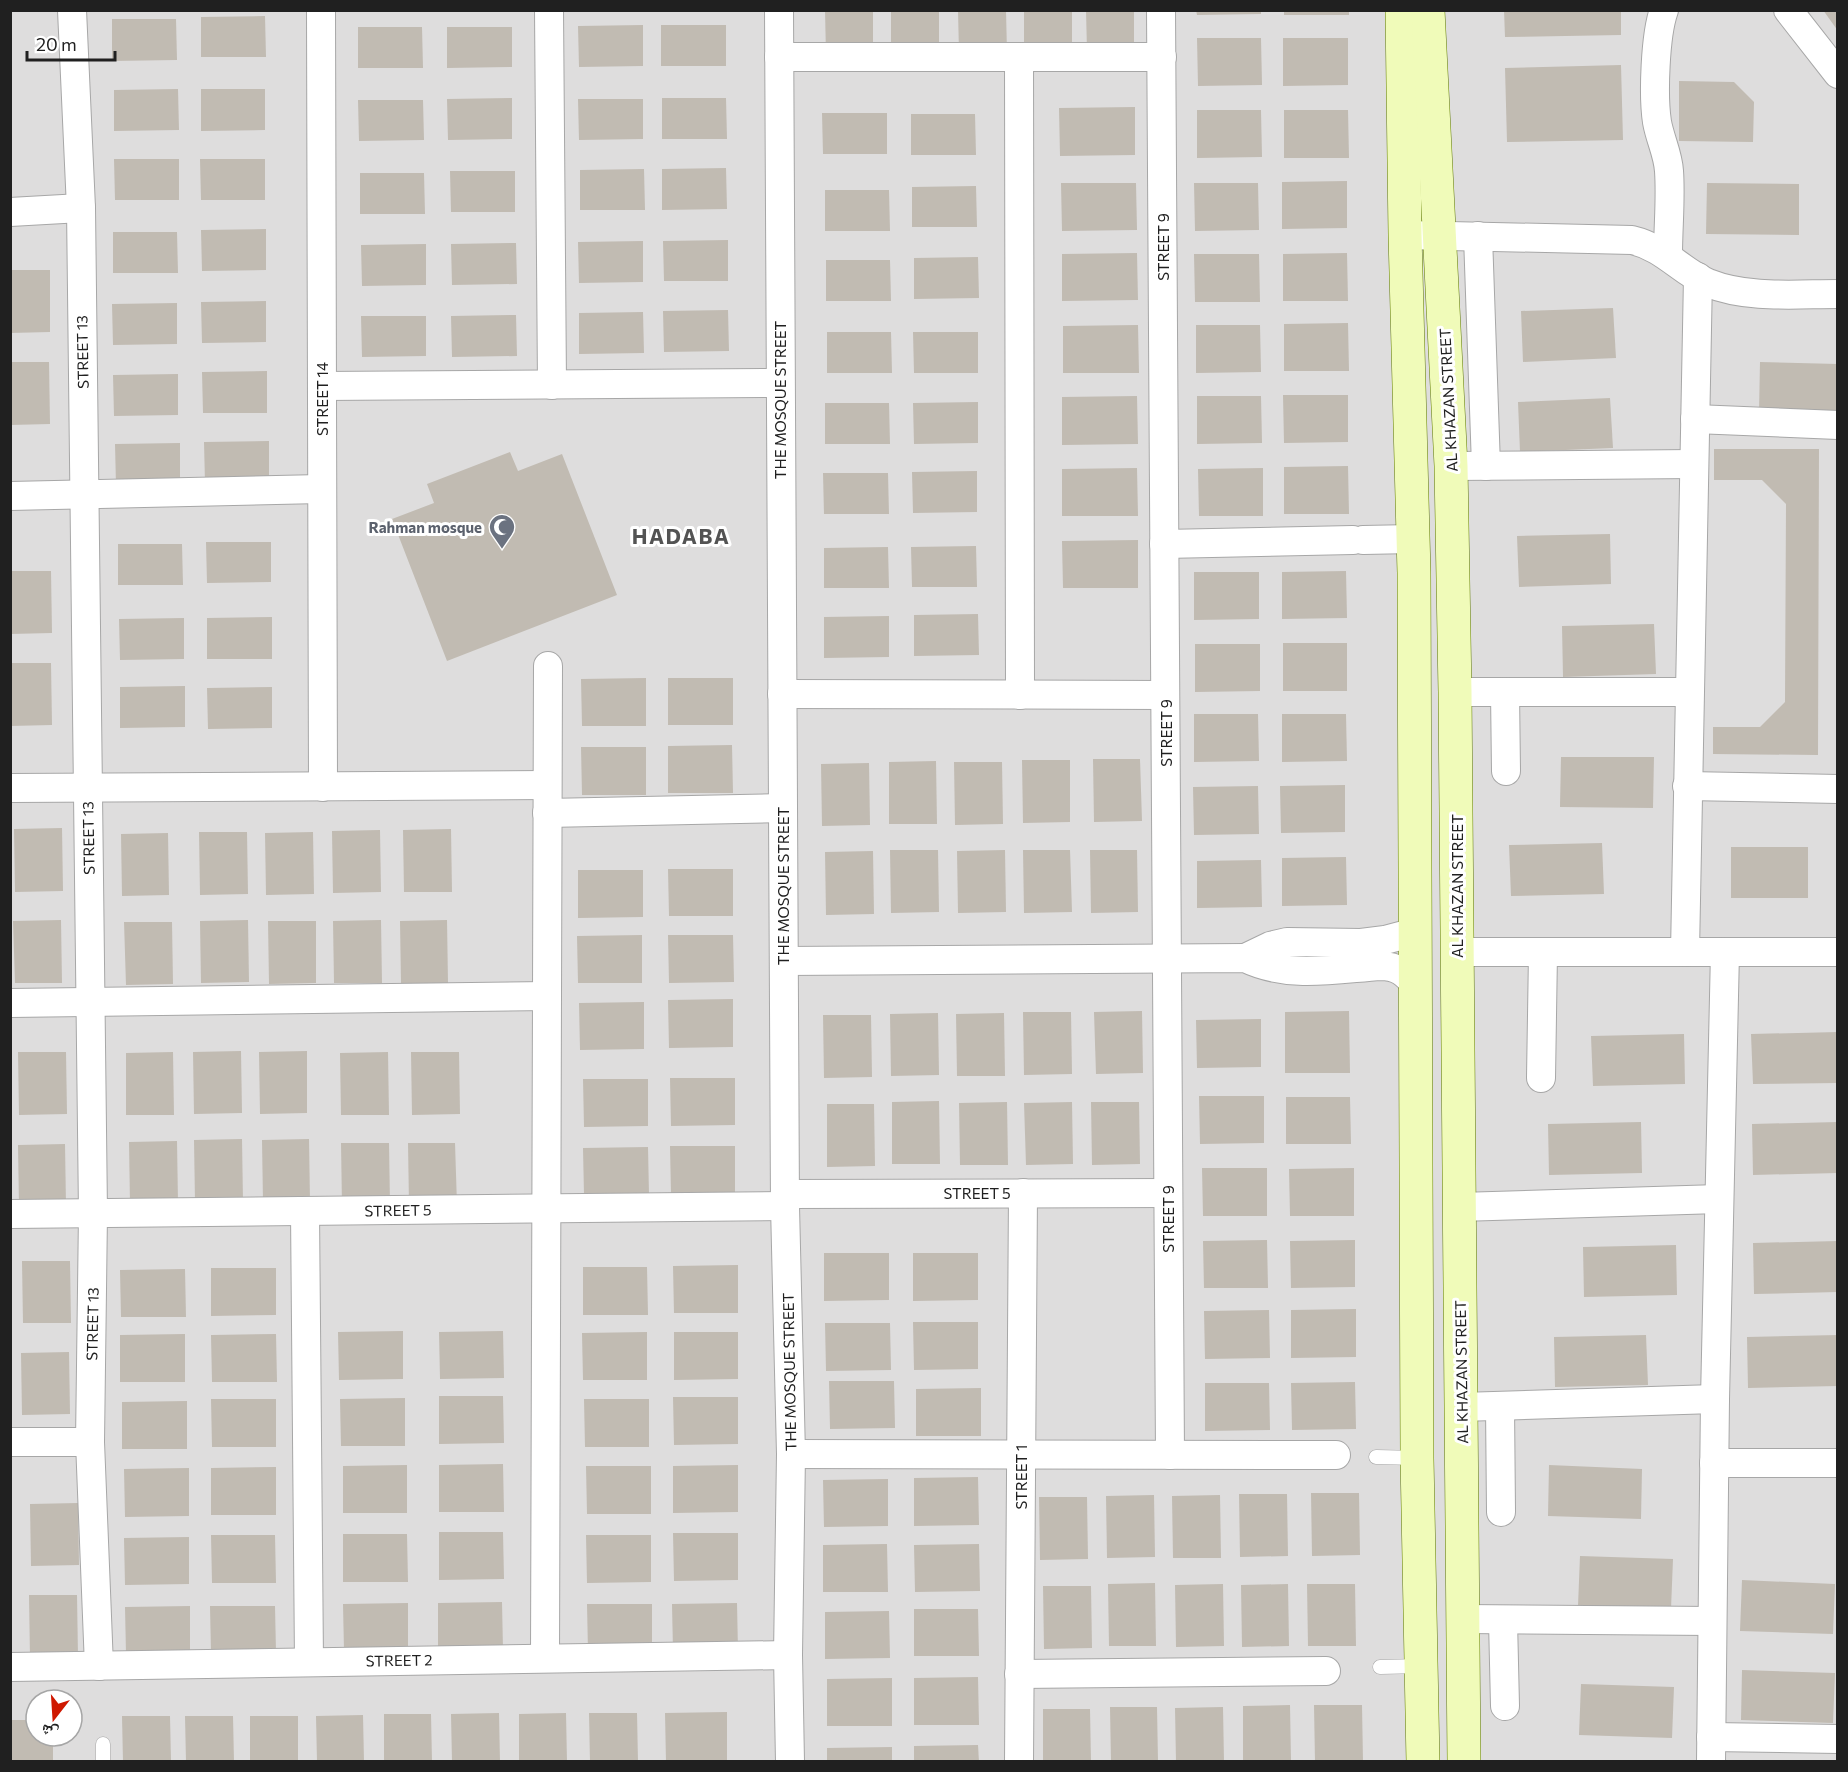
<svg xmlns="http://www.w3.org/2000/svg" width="1848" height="1772" font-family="Commissioner,'Noto Naskh Arabic',sans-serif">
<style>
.residential{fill:#dedddd;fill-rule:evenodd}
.building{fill:#c1bbb2}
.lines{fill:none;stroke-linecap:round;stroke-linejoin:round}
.service-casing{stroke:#a7a7a7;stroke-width:15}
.minor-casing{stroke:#a7a7a7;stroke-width:30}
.secondary-casing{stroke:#607b02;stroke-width:34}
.service{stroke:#fff;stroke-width:14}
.minor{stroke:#fff;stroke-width:28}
.secondary{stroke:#f0fbb9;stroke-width:33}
.labels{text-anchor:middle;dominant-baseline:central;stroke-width:6;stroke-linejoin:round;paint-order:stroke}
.street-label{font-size:15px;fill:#202020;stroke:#fff}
.worship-label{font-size:15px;font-weight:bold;fill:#5b616d;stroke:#fff;text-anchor:end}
.district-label{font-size:21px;font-weight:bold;letter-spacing:1.5px;fill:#535353;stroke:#fff}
</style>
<rect width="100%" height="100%" fill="#f0eee6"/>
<path class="residential" d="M11 11H1837V1761L11 1762ZM36 1700H72V1736H36Z"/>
<g class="building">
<path d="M825 10H873V55H826Z"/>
<rect x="891" y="10" width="48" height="44"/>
<path d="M958 10H1006L1007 53H959Z"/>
<path d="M1024 10H1072V52L1024 53Z"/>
<path d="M1086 10H1134V51H1087Z"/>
<path d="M1196 10H1261V14L1197 15Z"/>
<rect x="1284" y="10" width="65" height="5"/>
<path d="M1504 10H1621V35L1505 37Z"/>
<path d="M1823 10H1838V31Z"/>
<path d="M265 16 266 57H201V17Z"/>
<path d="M112 19H176L177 60 112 61Z"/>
<path d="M643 25V66L579 67 578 26Z"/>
<rect x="661" y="25" width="65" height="41"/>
<path d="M358 27H422L423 68H358Z"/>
<path d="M447 27H512V67L447 68Z"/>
<path d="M1197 38H1261L1262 85 1198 86Z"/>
<path d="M1283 38H1348V85L1283 86Z"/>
<path d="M1621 65 1623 140 1507 142 1505 68Z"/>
<path d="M1679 81 1734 82 1754 102 1753 142 1679 141Z"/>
<path d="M178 89 179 130 114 131V90Z"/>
<path d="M201 89H265V130L201 131Z"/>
<path d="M512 98V139L448 140 447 99Z"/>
<path d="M662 98H726L727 139H662Z"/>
<path d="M578 99H643V139L579 140Z"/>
<path d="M358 100H423L424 140 359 141Z"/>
<path d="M1135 107V155L1060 156 1059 108Z"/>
<path d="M1197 110H1261L1262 157 1197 158Z"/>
<path d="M1284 110H1348L1349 158H1284Z"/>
<path d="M822 113H887V154H823Z"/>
<path d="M911 114H975L976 155H911Z"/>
<path d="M114 159H179V200H115Z"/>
<path d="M200 159H265V200H201Z"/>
<path d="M726 168 727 209 662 210V169Z"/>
<path d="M644 169 645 210H580V170Z"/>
<path d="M450 171H515V212H451Z"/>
<path d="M360 173H424L425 214H360Z"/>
<path d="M1347 181V228L1282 229V182Z"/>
<path d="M1061 183H1136L1137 230 1062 231Z"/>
<path d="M1194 183H1258L1259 230 1195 231Z"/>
<path d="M1707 183 1799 184V235L1706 234Z"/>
<path d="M976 186 977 227H912V187Z"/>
<path d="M825 190H889L890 231H825Z"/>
<path d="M266 229V270L202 271 201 230Z"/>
<path d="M113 232H177L178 273H113Z"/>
<path d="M728 240V281H664L663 241Z"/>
<path d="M643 241V282L579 283 578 242Z"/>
<path d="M516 243 517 284 452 285 451 244Z"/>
<path d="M426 244V285L362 286 361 245Z"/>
<path d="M1137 253 1138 300 1062 301V254Z"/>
<path d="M1347 253 1348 301H1283V254Z"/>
<path d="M1194 254H1259L1260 302H1195Z"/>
<path d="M978 257 979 298 914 299V258Z"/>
<path d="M826 260H890L891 301H826Z"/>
<path d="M10 270H50V332L10 333Z"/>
<path d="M266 301V342L202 343 201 302Z"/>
<path d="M177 303V344L113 345 112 304Z"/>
<path d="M1613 308 1616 358 1523 362 1521 311Z"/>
<path d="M728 310 729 351 664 352 663 311Z"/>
<path d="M643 312 644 353 579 354V313Z"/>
<path d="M516 315 517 356 452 357 451 316Z"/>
<path d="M361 316H426V356L362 357Z"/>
<path d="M1348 323 1349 371H1284V324Z"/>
<path d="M1138 325 1139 373H1063V326Z"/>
<path d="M1196 325H1260L1261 372 1196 373Z"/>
<path d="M827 332H891L892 373H827Z"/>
<path d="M913 332H978V373H914Z"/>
<path d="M10 362H49L50 424 10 425Z"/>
<path d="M1760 362 1838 364 1837 415 1759 413Z"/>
<path d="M267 371V413H203L202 372Z"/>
<path d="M178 374V415L114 416 113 375Z"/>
<path d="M1283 395H1348V442L1284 443Z"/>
<path d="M1137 396 1138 444 1062 445V397Z"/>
<path d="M1197 396H1261L1262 443 1197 444Z"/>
<path d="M1610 398 1613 448 1520 452 1518 402Z"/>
<path d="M978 402V443L914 444 913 403Z"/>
<path d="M825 403H889L890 444H825Z"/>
<path d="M269 441V482L205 483 204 442Z"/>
<path d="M180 443V484L116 485 115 444Z"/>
<path d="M1714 449H1819L1818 755 1713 754V727H1760L1785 702 1786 504 1762 480H1714Z"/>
<path d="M510 452 518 471 562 454 617 595 447 661 392 519 434 503 427 484Z"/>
<path d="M1348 466 1349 514H1284V467Z"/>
<path d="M1137 468 1138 516H1062V469Z"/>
<path d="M1263 468V516H1199L1198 469Z"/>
<path d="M977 471V512L913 513 912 472Z"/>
<path d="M823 473H888L889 514H824Z"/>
<path d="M1610 534 1611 584 1519 587 1517 536Z"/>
<path d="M1138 540V588H1063L1062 541Z"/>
<path d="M206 542H271V582L207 583Z"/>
<path d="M118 544H182L183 585H118Z"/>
<path d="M976 546 977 587H912L911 547Z"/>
<path d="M888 547 889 588H824V548Z"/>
<path d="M10 571H51L52 633 10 634Z"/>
<path d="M1346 571 1347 618 1282 619V572Z"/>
<path d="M1194 572H1259V619L1194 620Z"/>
<path d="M978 614 979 655 914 656V615Z"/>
<path d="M889 616V657L824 658V617Z"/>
<path d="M272 617V659H207V618Z"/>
<path d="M184 618V659L120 660 119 619Z"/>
<path d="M1654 624 1656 674 1563 677 1562 626Z"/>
<rect x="1283" y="643" width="64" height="48"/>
<path d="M1195 644H1260V691L1195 692Z"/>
<path d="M10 663H51L52 725 10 726Z"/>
<path d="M646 678V726H582L581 679Z"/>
<rect x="668" y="678" width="65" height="47"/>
<path d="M185 686V727L120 728V687Z"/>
<path d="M272 687V728L208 729 207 688Z"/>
<path d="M1194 714H1258L1259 761 1194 762Z"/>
<path d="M1282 714H1346L1347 761 1282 762Z"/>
<path d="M732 745 733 793H668V746Z"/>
<path d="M581 747H646V795H582Z"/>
<path d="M1561 757H1654L1653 808 1560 807Z"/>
<path d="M1093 759H1140L1142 821 1094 822Z"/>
<path d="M1022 760H1070V822L1023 823Z"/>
<path d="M936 761 937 824H889V762Z"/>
<path d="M954 762H1002L1003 824 955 825Z"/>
<path d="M869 763 870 825 822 826 821 764Z"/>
<path d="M1345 785V832L1281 833 1280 786Z"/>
<path d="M1258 786 1259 834 1194 835 1193 787Z"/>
<path d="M62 828 63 891 15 892 14 829Z"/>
<path d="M451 829 452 892H404L403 830Z"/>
<path d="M380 830 381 892 333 893 332 831Z"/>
<path d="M199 832H247L248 894 200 895Z"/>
<path d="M313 832 314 894 266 895 265 833Z"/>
<path d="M168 833 169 895 122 896 121 834Z"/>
<path d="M1602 843 1604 894 1511 896 1509 845Z"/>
<rect x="1731" y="847" width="77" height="51"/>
<path d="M890 850H938L939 912 891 913Z"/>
<path d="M1005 850 1006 912 958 913 957 851Z"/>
<path d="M1023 850H1070L1072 912 1024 913Z"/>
<path d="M1090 850H1137L1138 912 1091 913Z"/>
<path d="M873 851 874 914 826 915 825 852Z"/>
<path d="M1346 857 1347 905 1282 906V858Z"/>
<path d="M1261 860 1262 907 1197 908V861Z"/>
<path d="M668 869H733V916H669Z"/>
<path d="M578 870H643V917L578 918Z"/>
<path d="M61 920 62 983H15L13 921Z"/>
<path d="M248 920 249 982 201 983 200 921Z"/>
<path d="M381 920 382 983H334L333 921Z"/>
<path d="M447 920 448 983H401L400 921Z"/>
<path d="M268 921H316V983L269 984Z"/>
<path d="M124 922H172L173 984 126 985Z"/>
<path d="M642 935V983H578L577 936Z"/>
<path d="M668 935H733L734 982 669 983Z"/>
<path d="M733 999V1047L669 1048 668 1000Z"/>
<path d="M644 1002V1049L580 1050 579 1003Z"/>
<path d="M1142 1011 1143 1073 1096 1074 1094 1012Z"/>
<path d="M1349 1011 1350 1073H1285V1012Z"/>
<path d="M1023 1012H1071L1072 1074 1024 1075Z"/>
<path d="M938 1013 939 1075 891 1076 890 1014Z"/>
<path d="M1004 1013 1005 1076H957L956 1014Z"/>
<path d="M823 1015H871L872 1077 824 1078Z"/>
<path d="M1261 1019V1067L1197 1068 1196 1020Z"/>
<path d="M1838 1032V1083L1753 1084 1751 1034Z"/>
<path d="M1684 1034 1685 1084 1593 1086 1591 1036Z"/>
<path d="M241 1051 242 1113 194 1114 193 1052Z"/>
<path d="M307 1051V1113L260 1114 259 1052Z"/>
<path d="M18 1052H66L67 1114 19 1115Z"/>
<path d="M173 1052 174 1115H126V1053Z"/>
<path d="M388 1052 389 1115H341L340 1053Z"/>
<path d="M411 1052H459L460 1114 412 1115Z"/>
<path d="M670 1078H735V1125L671 1126Z"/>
<path d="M583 1079H648V1126L584 1127Z"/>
<path d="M1199 1096H1264V1143L1200 1144Z"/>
<path d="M1286 1097H1350L1351 1144H1286Z"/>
<path d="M939 1101 940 1164H892V1102Z"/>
<path d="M1007 1102 1008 1165H960L959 1103Z"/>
<path d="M1072 1102 1073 1164 1026 1165 1024 1103Z"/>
<path d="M1091 1102H1139L1140 1164 1092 1165Z"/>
<path d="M827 1104H874L875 1166 827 1167Z"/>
<path d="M1641 1122 1642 1173 1549 1175 1548 1124Z"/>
<path d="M1838 1122V1173L1753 1175 1752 1124Z"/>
<path d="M242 1139 243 1202H195L194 1140Z"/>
<path d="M309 1139 310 1202H263L262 1140Z"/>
<path d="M177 1141 178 1203 130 1204 129 1142Z"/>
<path d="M341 1143H389L390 1205 342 1206Z"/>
<path d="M408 1143H455L457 1205H409Z"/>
<path d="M65 1144 66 1206 19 1207 18 1145Z"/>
<path d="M670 1146H735V1193L671 1194Z"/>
<path d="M648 1147 649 1195H584L583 1148Z"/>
<path d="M1202 1168H1267V1216H1203Z"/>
<path d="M1354 1168V1216H1290L1289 1169Z"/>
<path d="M1267 1240 1268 1288H1204L1203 1241Z"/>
<path d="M1355 1240V1287L1291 1288 1290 1241Z"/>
<path d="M1838 1241V1292L1754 1294 1753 1243Z"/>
<path d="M1676 1245 1677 1295 1584 1297 1583 1247Z"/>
<path d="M824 1253H889V1300L824 1301Z"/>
<path d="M913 1253H978V1300L913 1301Z"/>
<path d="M22 1261H70L71 1323H23Z"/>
<path d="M738 1265V1313H674L673 1266Z"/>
<path d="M583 1267H647L648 1315H583Z"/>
<path d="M211 1268H276V1315L211 1316Z"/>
<path d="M185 1269 186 1317H121L120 1270Z"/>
<path d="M1356 1309V1357L1291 1358V1310Z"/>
<path d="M1269 1310 1270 1358 1205 1359 1204 1311Z"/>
<path d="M913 1322H978V1369L914 1370Z"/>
<path d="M825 1323H890L891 1370 826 1371Z"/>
<path d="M403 1331V1379L339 1380 338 1332Z"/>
<path d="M503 1331 504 1378 440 1379 439 1332Z"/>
<path d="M647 1332V1380H583L582 1333Z"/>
<path d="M674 1332H738V1379L674 1380Z"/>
<path d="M185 1334V1382H120V1335Z"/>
<path d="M276 1334 277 1382H212L211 1335Z"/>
<path d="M1646 1335 1648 1385 1555 1387 1554 1337Z"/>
<path d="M1838 1335V1386L1748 1388 1747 1337Z"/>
<path d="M69 1352 70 1414 22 1415 21 1353Z"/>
<path d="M829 1381H894L895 1428 830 1429Z"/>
<path d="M1355 1382 1356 1429 1292 1430 1291 1383Z"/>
<path d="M1205 1383H1269L1270 1430 1205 1431Z"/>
<path d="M981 1388V1436H916V1389Z"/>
<path d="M439 1396H503L504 1443 439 1444Z"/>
<path d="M673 1397H738V1444L674 1445Z"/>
<path d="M405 1398V1446H341L340 1399Z"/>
<path d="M211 1399H276V1447H212Z"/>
<path d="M584 1399H649V1447H585Z"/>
<path d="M187 1401V1449H122V1402Z"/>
<path d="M503 1464 504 1512H439V1465Z"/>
<path d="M407 1465V1513H343V1466Z"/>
<path d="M738 1465V1512L673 1513V1466Z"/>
<path d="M1549 1465 1642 1469 1641 1519 1548 1516Z"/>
<path d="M586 1466H651V1514H587Z"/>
<path d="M276 1467V1515H211V1468Z"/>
<path d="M189 1468V1516L125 1517 124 1469Z"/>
<path d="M978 1477 979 1525 914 1526V1478Z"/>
<path d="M888 1479V1526L824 1527 823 1480Z"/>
<path d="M1311 1493H1359L1360 1555 1312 1556Z"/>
<path d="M1239 1494H1287L1288 1556 1240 1557Z"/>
<path d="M1154 1495 1155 1557 1107 1558 1106 1496Z"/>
<path d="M1220 1495 1221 1558H1173L1172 1496Z"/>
<path d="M1039 1497H1087L1088 1559 1040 1560Z"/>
<path d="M78 1503 79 1565 31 1566 30 1504Z"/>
<path d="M439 1532H503L504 1579 439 1580Z"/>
<path d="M673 1533H738V1580L674 1581Z"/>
<path d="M343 1534H407L408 1582H343Z"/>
<path d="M211 1535H275L276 1583H212Z"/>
<path d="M586 1535H651V1582L587 1583Z"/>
<path d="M189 1537V1584L125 1585 124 1538Z"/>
<path d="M887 1544 888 1592H823V1545Z"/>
<path d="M979 1544 980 1591 915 1592 914 1545Z"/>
<path d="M1580 1556 1673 1559 1671 1609 1578 1606Z"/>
<path d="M1742 1580 1835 1584 1833 1634 1740 1631Z"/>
<path d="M1155 1583 1156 1646H1109L1108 1584Z"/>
<path d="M1223 1584 1224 1646 1176 1647 1175 1585Z"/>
<path d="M1288 1584 1289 1646 1242 1647 1241 1585Z"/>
<path d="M1307 1584H1355L1356 1646H1308Z"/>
<path d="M1043 1586H1091L1092 1648 1044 1649Z"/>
<path d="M29 1595H77L78 1657 30 1658Z"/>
<path d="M502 1602 503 1650H438V1603Z"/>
<path d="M408 1603V1651H344L343 1604Z"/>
<path d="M737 1603 738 1651H673L672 1604Z"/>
<path d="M587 1604H652V1652H588Z"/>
<path d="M190 1606V1654H126L125 1607Z"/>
<path d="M210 1606H275L276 1653H211Z"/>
<path d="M914 1609H978L979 1656H914Z"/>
<path d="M889 1611 890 1658 825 1659V1612Z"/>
<path d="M1742 1670 1835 1673 1833 1723 1741 1720Z"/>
<path d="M978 1677 979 1725H914V1678Z"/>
<path d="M892 1678V1726H827V1679Z"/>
<path d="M1581 1684 1674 1687 1672 1738 1579 1735Z"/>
<path d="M1290 1705 1291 1762H1243V1706Z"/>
<path d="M1314 1705H1362L1363 1762H1315Z"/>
<path d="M1110 1707H1157L1158 1762H1111Z"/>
<path d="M1223 1707 1224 1762H1176L1175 1708Z"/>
<path d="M1043 1709H1090L1091 1762H1043Z"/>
<path d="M727 1712V1762H666L665 1713Z"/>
<path d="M499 1713 500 1762H452L451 1714Z"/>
<path d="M566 1713 567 1762H519V1714Z"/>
<path d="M589 1713H637L638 1762H590Z"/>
<path d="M384 1714H431L432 1762H384Z"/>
<path d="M363 1715 364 1762H317L316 1716Z"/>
<path d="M122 1716H170L171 1762H123Z"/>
<path d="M185 1716H233L234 1762H186Z"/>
<rect x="250" y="1716" width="48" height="46"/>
<path d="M10 1720H36V1736H53V1762H10Z"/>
<path d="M978 1745 979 1762H914V1746Z"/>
<path d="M892 1747V1762H827V1748Z"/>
</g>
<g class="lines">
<g class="service-casing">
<g id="service">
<path d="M1376 1457 1417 1458"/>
<path d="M1380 1667 1421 1666"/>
<path d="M103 1744V1762"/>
</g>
</g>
<g class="minor-casing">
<g id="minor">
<path d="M72 10 81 208 93 1213 90 1442 99 1666"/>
<path d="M321 10 323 787"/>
<path d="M549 10 552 385"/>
<path d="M779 10 785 1206 791 1454 788 1655 790 1762"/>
<path d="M1161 10 1170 1455"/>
<path d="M1664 10C1655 35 1653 96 1657 122 1660 139 1668 154 1669 171 1671 199 1668 227 1668 255"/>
<path d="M1788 10 1838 74"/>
<path d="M779 57H1162"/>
<path d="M1019 57 1020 695"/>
<path d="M10 212 81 208"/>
<path d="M1405 235 1632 240C1665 248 1679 270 1708 283 1748 299 1795 294 1838 294"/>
<path d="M1478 236 1486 466"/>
<path d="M322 386 780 383"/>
<path d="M1695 419 1838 425"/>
<path d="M1451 466 1694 464"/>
<path d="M10 496 321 489"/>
<path d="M1363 540 1413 539"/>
<path d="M1164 544 1353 540"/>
<path d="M1455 692H1689"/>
<path d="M1505 692 1506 771"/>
<path d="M782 694 1165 695"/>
<path d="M1687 786 1838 789"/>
<path d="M10 788 547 785"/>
<path d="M547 813 783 808"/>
<path d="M1457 952H1838"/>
<path d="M1685 952 1698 277"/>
<path d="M1245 958 1270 946 1287 942 1361 943 1385 940 1415 932"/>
<path d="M784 961 1245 958C1288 979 1335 969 1381 966 1397 966 1406 973 1415 985"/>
<path d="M10 1003 547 996"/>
<path d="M1541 1078 1543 953"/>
<path d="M786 1194 1168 1193"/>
<path d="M1459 1207 1719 1199"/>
<path d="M305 1211 309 1662"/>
<path d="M10 1214 785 1206"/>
<path d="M1500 1406 1501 1512"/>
<path d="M1461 1407 1715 1399"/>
<path d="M10 1442H90"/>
<path d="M791 1454 1336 1455"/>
<path d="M1714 1463H1838"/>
<path d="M1463 1619 1712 1621"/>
<path d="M1503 1620 1505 1706"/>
<path d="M545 1658 548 666"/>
<path d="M10 1667 788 1655"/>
<path d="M1019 1674 1326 1671"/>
<path d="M1711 1737 1838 1739"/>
<path d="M1019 1762 1023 1193"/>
<path d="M1711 1762 1715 1399 1725 952"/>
</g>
</g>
<g class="secondary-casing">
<g id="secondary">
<path d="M1402 10 1405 235 1414 573 1417 1458 1423 1762"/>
<path d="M1428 10 1451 466 1455 692 1464 1762"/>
</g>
</g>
<use href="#service" class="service"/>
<use href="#minor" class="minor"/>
<use href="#secondary" class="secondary"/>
</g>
<defs>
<g id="mosque-pin" transform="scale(1.35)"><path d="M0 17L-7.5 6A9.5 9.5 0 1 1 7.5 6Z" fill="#6b7280" stroke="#fff"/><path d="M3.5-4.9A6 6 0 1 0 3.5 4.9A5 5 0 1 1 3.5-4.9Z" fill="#fff"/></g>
</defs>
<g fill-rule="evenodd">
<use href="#mosque-pin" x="502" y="527"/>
</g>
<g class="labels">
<g class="street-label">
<text transform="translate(1163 247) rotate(-90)">STREET 9</text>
<text transform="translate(82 352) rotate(-91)">STREET 13</text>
<text transform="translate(322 399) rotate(-90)">STREET 14</text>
<text transform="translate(780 400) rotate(-90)">THE MOSQUE STREET</text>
<text transform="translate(1448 400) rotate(-93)">AL KHAZAN STREET</text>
<text transform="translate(1166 733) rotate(-90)">STREET 9</text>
<text transform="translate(88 838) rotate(-91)">STREET 13</text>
<text transform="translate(783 886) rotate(-90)">THE MOSQUE STREET</text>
<text transform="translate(1457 886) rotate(-90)">AL KHAZAN STREET</text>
<text x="977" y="1193">STREET 5</text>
<text transform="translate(398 1210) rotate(-1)">STREET 5</text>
<text transform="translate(1168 1219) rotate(-90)">STREET 9</text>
<text transform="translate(92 1324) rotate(-89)">STREET 13</text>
<text transform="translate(789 1372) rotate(-91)">THE MOSQUE STREET</text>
<text transform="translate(1461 1372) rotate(-91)">AL KHAZAN STREET</text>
<text transform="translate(1021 1477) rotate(-90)">STREET 1</text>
<text transform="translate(399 1660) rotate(-1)">STREET 2</text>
</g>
<g class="worship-label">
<text x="482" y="527">Rahman mosque</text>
</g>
<g class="district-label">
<text x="681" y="535">HADABA</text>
</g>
</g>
<rect width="1848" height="1772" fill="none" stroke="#202020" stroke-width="24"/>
<g transform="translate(54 1718) rotate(197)"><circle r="28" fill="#ffffff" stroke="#a6a6a6" stroke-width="1.5"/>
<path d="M0-4.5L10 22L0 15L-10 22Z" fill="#cf1800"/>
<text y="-9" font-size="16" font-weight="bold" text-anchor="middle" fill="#202020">ش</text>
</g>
<path d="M27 51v9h88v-9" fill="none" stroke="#202020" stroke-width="3"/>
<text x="36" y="51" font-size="18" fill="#202020" stroke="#ffffff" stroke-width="4.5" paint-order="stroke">20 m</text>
</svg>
